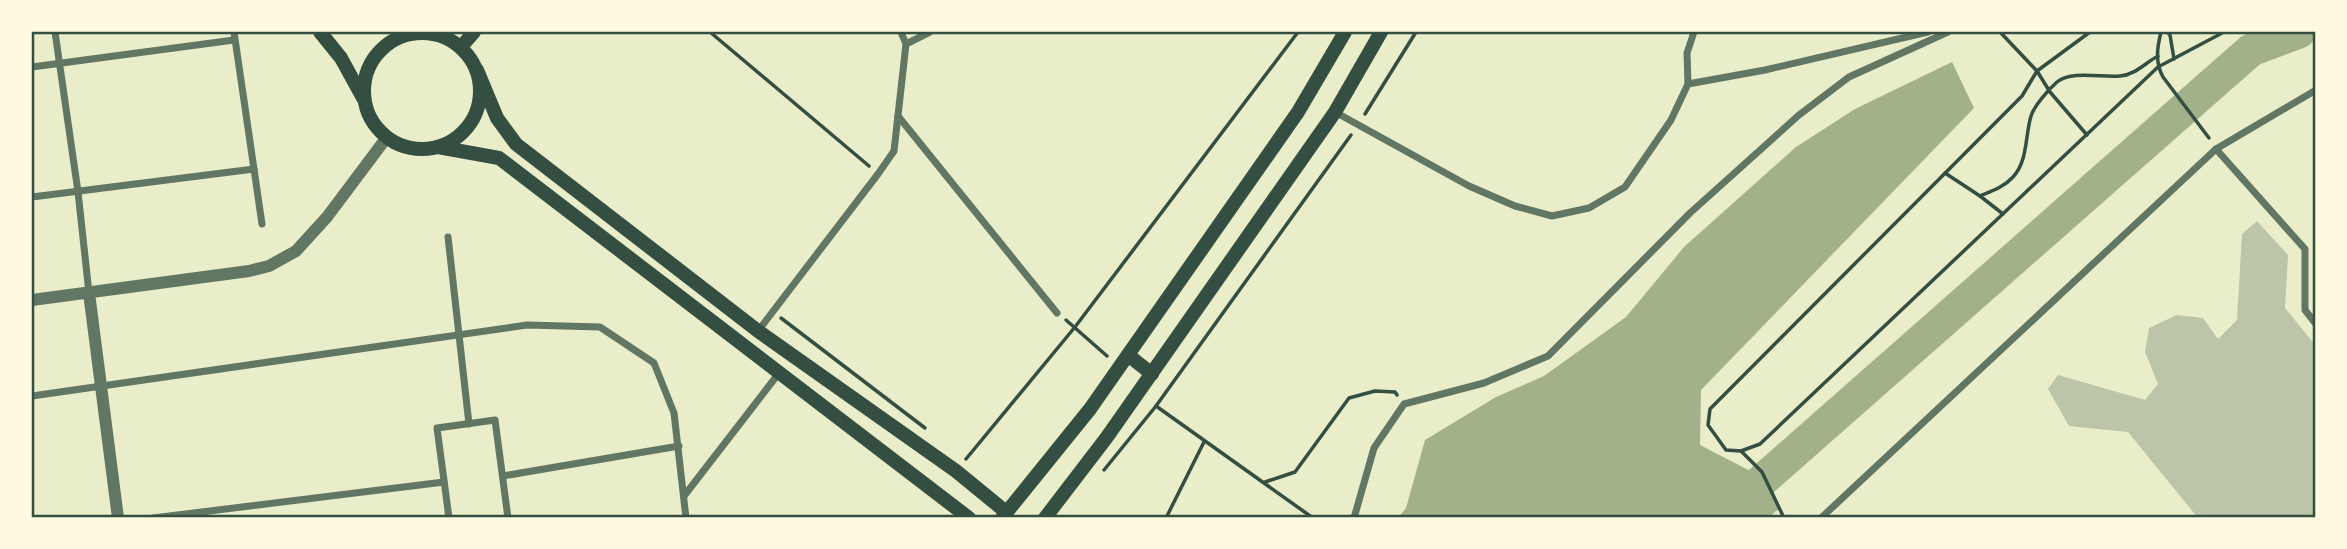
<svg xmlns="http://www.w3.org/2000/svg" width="2347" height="549" font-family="'Public Sans',sans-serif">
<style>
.water{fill:#a3b18a}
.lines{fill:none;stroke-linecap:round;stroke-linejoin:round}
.river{stroke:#a3b18a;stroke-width:33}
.building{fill:#bcc5a7}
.path{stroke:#344e41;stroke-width:3.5}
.minor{stroke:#617663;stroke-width:7}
.tertiary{stroke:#617663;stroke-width:12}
.secondary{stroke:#344e41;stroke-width:14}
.neatline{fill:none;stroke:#344e41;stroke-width:2.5}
</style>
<rect width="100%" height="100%" fill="#e9edc9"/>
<path class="water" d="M1952 62 1974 108 1701 390 1700 445 1758 475 1780 508 1769 517 1398 518 1406 508 1425 440 1496 397 1544 376 1626 317 1684 247 1796 147 1855 109Z"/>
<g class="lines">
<path class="river" d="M1719 492H1749L2251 50 2299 32"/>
</g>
<path class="building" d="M2257 221 2288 255 2285 308 2316 346V518H2198L2128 432 2069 426 2048 389 2058 375 2145 400 2158 384 2145 352 2149 328 2177 315 2203 318 2218 339 2237 320 2242 234Z"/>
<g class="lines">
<g class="path">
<path d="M710 32 869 166"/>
<path d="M2000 32 2037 71 2022 96 1710 409 1708 425 1726 450 1741 451 1760 444 2158 67 2224 32"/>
<path d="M2161 32C2157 48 2155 62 2163 77L2209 138"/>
<path d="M2167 32 2170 35 2174 59"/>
<path d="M1365 114 1416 32"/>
<path d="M2087 135 2050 92 2037 71 2090 32"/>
<path d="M1945 173 1980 196 2003 214"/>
<path d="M1980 196C1992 191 2004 187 2013 177 2028 161 2025 136 2031 116 2034 106 2049 89 2057 82 2072 70 2103 78 2120 76 2135 75 2145 63 2158 56"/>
<path d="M781 318 925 428"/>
<path d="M1066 320 1107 356"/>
<path d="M1156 406 1313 518"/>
<path d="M1741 451 1762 472 1784 518"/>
<path d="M966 459 1075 327 1298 32"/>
<path d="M1104 470 1156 406 1351 135"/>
<path d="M1265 482 1295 472 1349 398 1375 391 1395 392 1397 395"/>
<path d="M1166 518 1204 442"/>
</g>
<g class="minor">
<path d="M55 32 78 192 89 293"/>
<path d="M234 32 262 224"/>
<path d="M901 32 906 44"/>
<path d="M32 67 234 40"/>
<path d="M1688 84 1687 53 1694 32"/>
<path d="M1335 112 1469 186 1515 206 1552 216 1589 208 1625 187 1671 120 1688 84 1765 70 1928 32"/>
<path d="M898 116 1057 313"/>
<path d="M2216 149 2305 249V310L2316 324"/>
<path d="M32 197 254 169"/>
<path d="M448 237 469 424"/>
<path d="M758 331 878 174 894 151 906 44 930 32"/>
<path d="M32 396 527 325 600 327 654 363 674 413 686 518"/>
<path d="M503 476 679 446"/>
<path d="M684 496 779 373"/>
<path d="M153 518 444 482"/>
<path d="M449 518 437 428 495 420 508 518"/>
<path d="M1354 518 1374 448 1404 404 1484 383 1548 356 1690 213 1799 115 1849 77 1948 32"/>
<path d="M1821 518 2216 149 2316 90"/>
</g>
<g class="tertiary">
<path d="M89 293 118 518"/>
<path d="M32 300 249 271 269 266 296 251 327 217 387 137"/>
</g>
<g class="secondary">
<path d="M320 32 341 58 363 98"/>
<circle cx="422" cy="91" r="58"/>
<path d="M461 47 474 32"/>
<path d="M477 70 497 118 516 144 758 331 956 471 1006 512"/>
<path d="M438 147 499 158 969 518"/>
<path d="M1128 355 1152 374"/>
<path d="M1002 518 1090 409 1298 112 1345 32"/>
<path d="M1045 518 1107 437 1335 112 1381 32"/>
</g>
</g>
<rect width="2347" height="549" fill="none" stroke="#fefae0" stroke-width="66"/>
<rect x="33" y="33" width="2281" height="483" class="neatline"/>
</svg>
